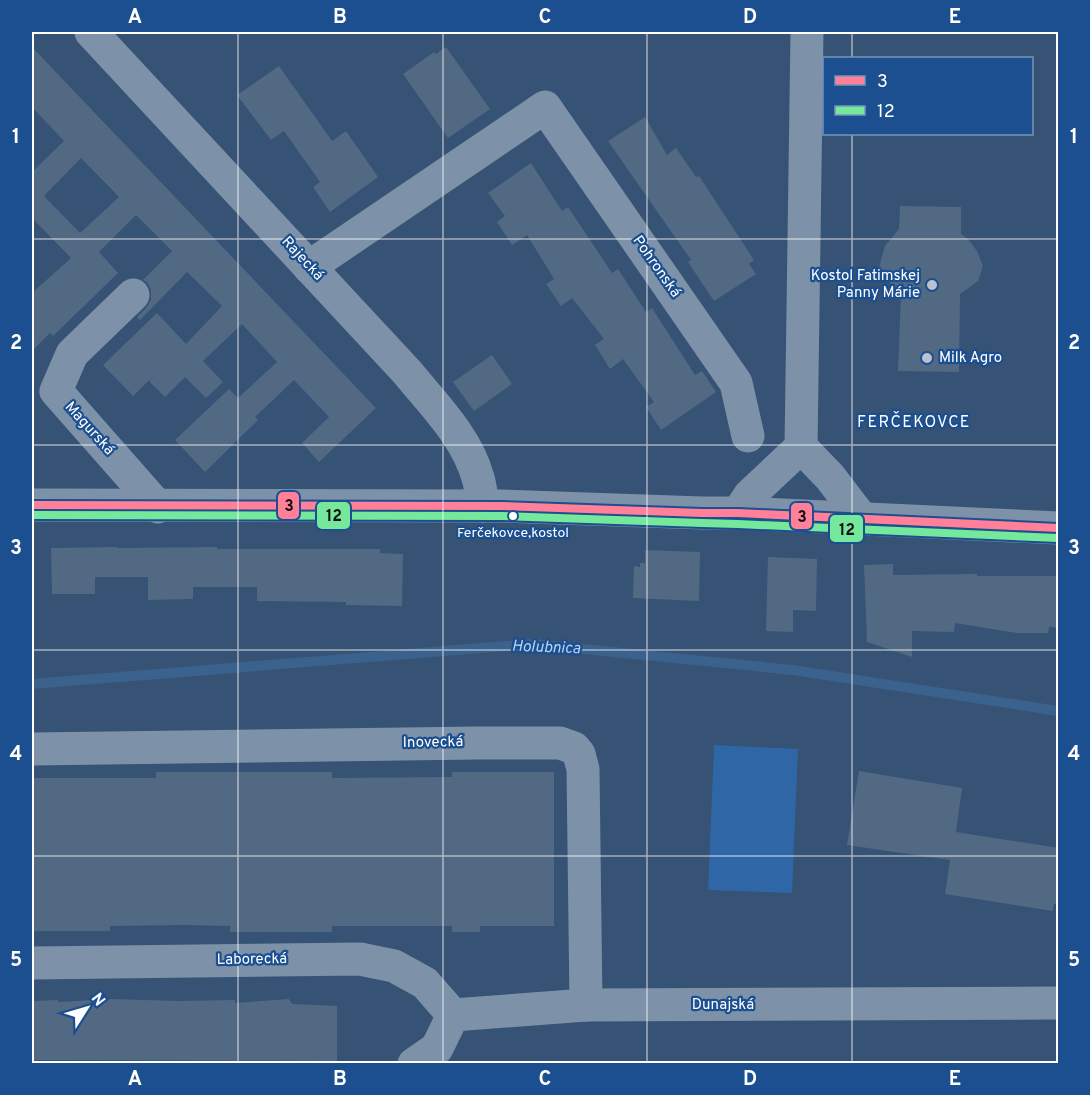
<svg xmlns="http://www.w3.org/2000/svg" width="1090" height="1095" font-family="Overpass,sans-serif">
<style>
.green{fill:#2f66a5}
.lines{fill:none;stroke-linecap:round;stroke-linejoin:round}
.stream{stroke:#3b618d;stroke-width:10}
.building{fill:#526984;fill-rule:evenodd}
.street{stroke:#7d92a8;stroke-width:33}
.bus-1-casing{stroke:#1b4f8f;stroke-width:12}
.bus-2-casing{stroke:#1b4f8f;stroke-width:12}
.bus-1{stroke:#ff8098;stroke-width:8}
.bus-2{stroke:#75e89b;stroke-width:8}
.grid{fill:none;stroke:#fff;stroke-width:1.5;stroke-opacity:0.55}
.poi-dot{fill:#b9c2ce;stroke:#1b4f8f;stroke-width:2}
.bus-dot{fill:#fff;stroke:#1b4f8f;stroke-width:2}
.labels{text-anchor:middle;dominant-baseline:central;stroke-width:4.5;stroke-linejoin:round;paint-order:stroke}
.bus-label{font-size:14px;fill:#fff;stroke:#1b4f8f}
.street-label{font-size:15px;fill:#fff;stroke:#1b4f8f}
.poi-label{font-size:15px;fill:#fff;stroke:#1b4f8f;text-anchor:end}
.neighbourhood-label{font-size:16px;letter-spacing:1.5px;fill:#fff;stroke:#1b4f8f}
.water-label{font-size:16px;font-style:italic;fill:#b5d3f5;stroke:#1b4f8f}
.line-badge{stroke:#1b4f8f;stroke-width:2}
.pale-badge-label{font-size:16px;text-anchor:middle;font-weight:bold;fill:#111}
.neatline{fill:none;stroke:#fff;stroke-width:2}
.grid-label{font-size:20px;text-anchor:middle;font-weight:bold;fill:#fff}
</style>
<rect width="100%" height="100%" fill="#365274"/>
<path class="green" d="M714 745 798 749 792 893 708 890Z"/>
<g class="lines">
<path class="stream" d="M32 684 533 644 793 670 1058 711"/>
</g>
<g class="building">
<path d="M32 47 376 408 319 462 302 443 329 417 294 380 255 417 258 420 205 472 175 440 229 389 238 398 277 362 242 324 203 361 223 382 206 398 185 377 165 397 149 381 162 368 133 396 103 365 157 313 186 344 222 306 187 272 140 320 137 317 146 308 151 300V290L147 282 143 280 172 251 136 215 99 252 118 273 53 336 50 333 32 351V293L71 258 32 218V172L64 141 32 107ZM81 158 119 197 80 233 44 196Z"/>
<path d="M446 47 490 109 448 138 403 74 434 52 436 54Z"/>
<path d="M279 66 332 141 346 131 378 177 330 212 313 187 320 182 284 131 271 140 237 95Z"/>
<path d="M645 117 667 155 676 148 696 177 699 176 754 260 749 264 756 274 714 301 688 262 691 260 608 141Z"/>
<path d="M531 163 562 211 568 207 612 273 618 269 646 312 652 308 695 375 702 371 716 392 661 430 646 407 654 402 623 359 610 369 595 345 604 339 572 298 561 306 546 284 554 279 527 235 512 245 497 222 505 216 488 193Z"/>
<path d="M900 206 961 207V234L968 239 977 251 983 266 978 281 960 294 959 372 898 371 901 292 885 279 879 267 885 246 899 229Z"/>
<path d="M492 355 512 384 474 411 453 382Z"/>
<path d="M117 547V548L217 547V549H380V553L403 554 402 606 346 605V602L257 601V587H193V599L148 600V577H95V594H52L51 548Z"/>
<path d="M645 550 700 552 699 601 633 598 634 566 640 567V563H645Z"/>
<path d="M768 557 817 559 816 611 793 610V632L766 631Z"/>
<path d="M893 564V575L977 574V576H1059V628L1049 627 1048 633H1017L955 623 954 632 912 631V657L867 642 864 565Z"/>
<path d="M859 771 962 788 956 832 1059 848V905L1054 904 1053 911 945 894 950 860 847 845Z"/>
<path d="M156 772H332V778L452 777V772H554V926H480V932H452V926H332V932H230V926L184 925 110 926V931H32V778H156Z"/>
<path d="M111 999 178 1001 235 1000V1003L289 999 292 1004 337 1006V1061L32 1060V1001L58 1000V1002Z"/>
</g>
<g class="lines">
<g class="street">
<path d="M91 32 407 372C433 404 467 437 478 478 481 487 481 497 483 506"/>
<path d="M309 267 545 107 736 383 748 436"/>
<path d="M133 295 72 354 56 391 158 507"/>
<path d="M801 447 830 477 862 519"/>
<path d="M32 505 502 506 702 513H738L1058 528"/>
<path d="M738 513 750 495 801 447 807 32"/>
<path d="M32 749 477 743H560L574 748 579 754 583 769 586 1005"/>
<path d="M32 963 360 959 394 966 425 983 453 1015"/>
<path d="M414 1064 437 1048 453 1015 586 1005 1058 1003"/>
</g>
<g class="bus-1-casing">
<path id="bus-1" d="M32 505 502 506 702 513H738L1058 528"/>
</g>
<g class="bus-2-casing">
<path id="bus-2" d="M32 515 502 516 702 523 738 524 1058 538"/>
</g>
<use href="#bus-1" class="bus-1"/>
<use href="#bus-2" class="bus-2"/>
</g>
<path class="grid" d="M238 32V1064M443 32V1064M647 32V1064M852 32V58M852 134V1064M32 239H1058M32 445H1058M32 650H1058M32 856H1058"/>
<g class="poi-dot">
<circle cx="932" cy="285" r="6"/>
<circle cx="927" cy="358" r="6"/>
</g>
<circle class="bus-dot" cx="513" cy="516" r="5"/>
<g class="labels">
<g class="bus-label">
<text x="513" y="533">Ferčekovce,kostol</text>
</g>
<g class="street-label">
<text transform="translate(302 259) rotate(47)">Rajecká</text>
<text transform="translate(656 267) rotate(55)">Pohronská</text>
<text transform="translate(89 429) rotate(48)">Magurská</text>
<text transform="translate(433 743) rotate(-1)">Inovecká</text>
<text transform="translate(252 960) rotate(-1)">Laborecká</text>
<text x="723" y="1005">Dunajská</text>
</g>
<g class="poi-label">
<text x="920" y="276">Kostol Fatimskej<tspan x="920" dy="17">Panny Márie</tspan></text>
<text x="939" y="358" text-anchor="start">Milk Agro</text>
</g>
<g class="neighbourhood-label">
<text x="914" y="423">FERČEKOVCE</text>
</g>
<g class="water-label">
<text transform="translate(546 648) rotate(2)">Holubnica</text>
</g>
</g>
<g class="line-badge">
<rect x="277" y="491" width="23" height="29" rx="6" fill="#ff8098"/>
<rect x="316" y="501" width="35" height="29" rx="6" fill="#75e89b"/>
<rect x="790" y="502" width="23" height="28" rx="6" fill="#ff8098"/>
<rect x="829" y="514" width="35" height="29" rx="6" fill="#75e89b"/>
</g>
<g class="pale-badge-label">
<text x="289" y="511">3</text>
<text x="334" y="521">12</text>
<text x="802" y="522">3</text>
<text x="847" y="535">12</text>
</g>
<rect width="1090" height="1095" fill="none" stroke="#1b4f8f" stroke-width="66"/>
<rect x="823" y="57" width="210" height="78" fill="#1b4f8f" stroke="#7695bc" stroke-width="1.5"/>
<rect x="835" y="76" width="30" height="9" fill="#ff8098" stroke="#7695bc" stroke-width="1.5"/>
<text x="877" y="87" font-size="18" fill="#ffffff">3</text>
<rect x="835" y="106" width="30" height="9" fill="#75e89b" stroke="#7695bc" stroke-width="1.5"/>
<text x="877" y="117" font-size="18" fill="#ffffff">12</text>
<g transform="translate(87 1008) rotate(53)" stroke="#1b4f8f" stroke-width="4.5" paint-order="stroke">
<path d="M0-4.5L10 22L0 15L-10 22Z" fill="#ffffff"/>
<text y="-9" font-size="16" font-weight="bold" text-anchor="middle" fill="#ffffff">N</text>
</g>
<rect x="33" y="33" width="1024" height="1029" class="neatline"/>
<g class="grid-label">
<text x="135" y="23">A</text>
<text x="340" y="23">B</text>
<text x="545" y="23">C</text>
<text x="750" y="23">D</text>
<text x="955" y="23">E</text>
<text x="16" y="143">1</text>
<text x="1074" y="143">1</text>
<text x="16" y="349">2</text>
<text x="1074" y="349">2</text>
<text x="16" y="554">3</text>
<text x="1074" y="554">3</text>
<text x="16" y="760">4</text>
<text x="1074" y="760">4</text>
<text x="16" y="966">5</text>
<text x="1074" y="966">5</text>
<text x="135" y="1085">A</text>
<text x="340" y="1085">B</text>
<text x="545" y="1085">C</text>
<text x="750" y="1085">D</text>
<text x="955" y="1085">E</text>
</g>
</svg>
